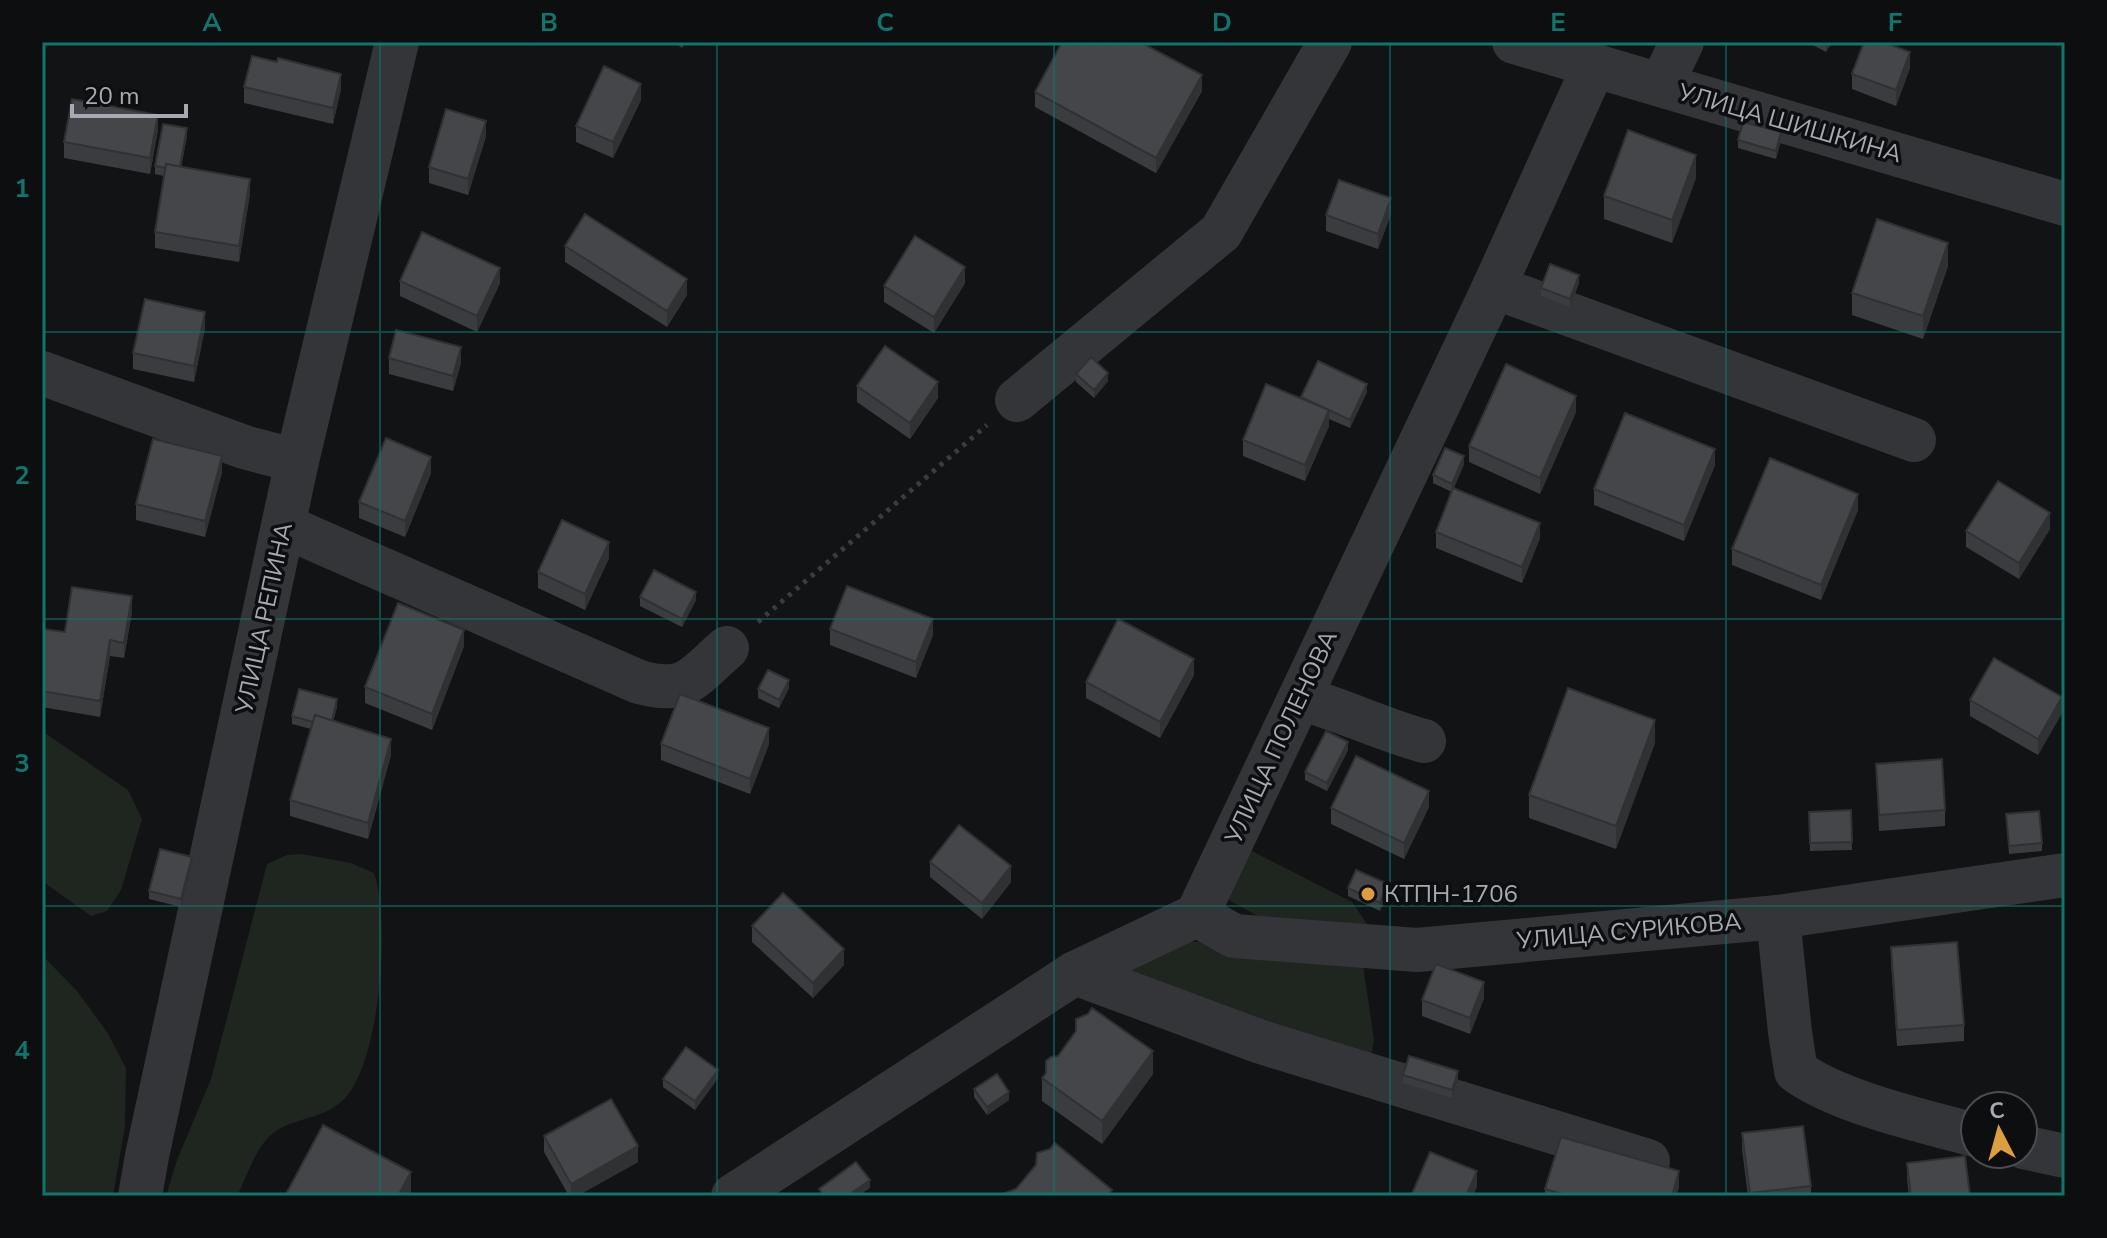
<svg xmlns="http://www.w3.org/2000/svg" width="2107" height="1238" font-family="'Nunito Sans',sans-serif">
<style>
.green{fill:#1f2620}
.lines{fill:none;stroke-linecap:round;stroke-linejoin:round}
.path{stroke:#3a3c3f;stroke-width:5;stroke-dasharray:4 6;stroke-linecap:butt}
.minor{stroke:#343538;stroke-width:44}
.wall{fill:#3a3c3f}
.shaded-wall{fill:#303133}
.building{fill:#444649;stroke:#303133;stroke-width:2}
.grid{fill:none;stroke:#0f766e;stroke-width:2;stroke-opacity:0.55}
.poi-dot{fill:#de9e40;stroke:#0d0e0f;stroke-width:3}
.labels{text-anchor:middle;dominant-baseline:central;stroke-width:7;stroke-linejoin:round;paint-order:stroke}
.street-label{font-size:24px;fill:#a5aab3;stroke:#0d0e0f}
.poi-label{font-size:24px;fill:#a5aab3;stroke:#0d0e0f;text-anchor:start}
.neatline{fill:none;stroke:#0f766e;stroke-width:3}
.grid-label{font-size:26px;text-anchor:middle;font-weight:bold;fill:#0f766e}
</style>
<rect width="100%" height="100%" fill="#121314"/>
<g class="green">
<path d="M42 731 128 790 142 819 121 890 107 911 91 916 42 881Z"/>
<path d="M1240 845 1352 902 1374 934 1265 920 1227 899Z"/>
<path d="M302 854 351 863 374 873C391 921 380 1061 345 1098 327 1118 300 1117 279 1129 257 1141 248 1175 237 1196H166L177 1160 211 1079 267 864 287 855Z"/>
<path d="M1149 940 1227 943 1362 958 1374 1040 1371 1057 1119 976Z"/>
<path d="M42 955 77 991 107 1032 126 1068 125 1126 113 1196H42Z"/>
</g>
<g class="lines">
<path class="path" d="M758 622 987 425"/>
<g class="minor">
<path d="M1514 42 2065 204"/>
<path d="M1661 85 1682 42"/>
<path d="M1494 287 1914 440"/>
<path d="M42 373 244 447 297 461"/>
<path d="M1017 400 1221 232 1330 42"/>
<path d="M284 526 639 682C687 695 692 678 727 648"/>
<path d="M1300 698C1342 710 1381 729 1424 741"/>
<path d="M1197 915 1234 936 1417 950 1778 917 2065 875"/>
<path d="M1778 917 1790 1032 1796 1071C1838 1102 1923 1121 1975 1135"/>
<path d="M1075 973 1261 1042 1648 1161"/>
<path d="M2023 1147 2065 1156"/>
<path d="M140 1196 147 1156 297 461 397 42"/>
<path d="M733 1196 1075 973 1197 915 1494 287 1594 66"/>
</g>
</g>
<g class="wall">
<path d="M674 42H686L682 48Z"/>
<path d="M1807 42H1832L1826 52Z"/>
<path d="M277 62 341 89 333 124 244 103V87Z"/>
<path d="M1910 68 1896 106 1852 89V74Z"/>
<path d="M1202 91 1156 173 1035 107V92Z"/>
<path d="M641 100 613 158 576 142V126Z"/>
<path d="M158 130 150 174 64 158V142Z"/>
<path d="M187 136 181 167 250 194 239 262 155 248V232L164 176 155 174V166Z"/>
<path d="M486 136 468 195 429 183V167Z"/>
<path d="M1738 140H1781L1776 159 1738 148Z"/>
<path d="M1696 178 1672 243 1604 219V196Z"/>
<path d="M1391 214 1378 249 1326 231V215Z"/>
<path d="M565 246 687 295 667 327 565 262Z"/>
<path d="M1948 266 1923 339 1852 315V293Z"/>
<path d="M400 281 500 283 477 332 400 296Z"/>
<path d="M965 283 934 333 884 302V286Z"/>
<path d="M1579 283 1570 307 1541 296V288Z"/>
<path d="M205 328 194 382 133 369V353Z"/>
<path d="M389 358 461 363 453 391 389 374Z"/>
<path d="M1076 374 1108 381 1094 398 1076 382Z"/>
<path d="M857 386 938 398 910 439 857 402Z"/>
<path d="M1367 392 1350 428 1329 419V426L1305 481 1243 456V440L1301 398Z"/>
<path d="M1576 412 1540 494 1469 462V446Z"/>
<path d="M1464 464 1454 488 1540 538 1522 583 1436 548V532L1452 492 1433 483V475Z"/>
<path d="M1715 465 1684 541 1594 505V489Z"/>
<path d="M222 472 205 537 136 520V504Z"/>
<path d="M431 473 405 537 359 518V502Z"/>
<path d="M1858 510 1821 600 1732 565V549Z"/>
<path d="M2050 529 2019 579 1966 547V531Z"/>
<path d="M609 558 585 610 538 588V572Z"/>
<path d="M640 597 696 600 682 627 640 606Z"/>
<path d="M132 612 124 658 110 656 100 717 42 707V629L65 632Z"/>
<path d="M830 629 933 635 916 678 830 645Z"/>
<path d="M464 646 432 730 365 703V687Z"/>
<path d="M1194 675 1160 738 1086 698V682Z"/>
<path d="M789 688 779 708 758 698V689Z"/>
<path d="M1970 700 2062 713 2038 755 1970 716Z"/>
<path d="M337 707 333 721 391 755 368 839 290 816V800L311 729 292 724V716Z"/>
<path d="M1655 743 1616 849 1529 818V795Z"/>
<path d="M661 744H769L750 794 661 760Z"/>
<path d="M1348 750 1327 791 1305 780V772Z"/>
<path d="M1876 764 1945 810V826L1879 831Z"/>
<path d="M1429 807 1404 859 1331 824V808Z"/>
<path d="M1851 810 1852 850 1810 851 1809 812Z"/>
<path d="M2006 814 2042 843V851L2009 854Z"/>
<path d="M930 862 1011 882 982 919 930 877Z"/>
<path d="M192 865 181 907 149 899V891Z"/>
<path d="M1348 888 1388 892 1380 911 1348 896Z"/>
<path d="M752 926 844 965 813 998 752 942Z"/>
<path d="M1891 947 1964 1025V1041L1897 1046 1891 963Z"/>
<path d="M1484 998 1470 1034 1422 1016V1000Z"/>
<path d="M1076 1031 1153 1074 1102 1144 1042 1101V1078Z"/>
<path d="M1403 1075 1458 1079 1452 1098 1403 1083Z"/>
<path d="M718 1078 695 1110 663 1087V1079Z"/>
<path d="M974 1089 1009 1100 987 1115 974 1097Z"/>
<path d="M1742 1133 1811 1186V1196H1748L1742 1149Z"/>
<path d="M544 1136 638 1162 577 1196H569L544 1152Z"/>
<path d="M1907 1163 1970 1196H1909L1907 1179Z"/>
<path d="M1679 1187 1676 1196H1545V1189Z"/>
</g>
<g class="shaded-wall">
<path d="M1826 42H1832L1826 52Z"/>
<path d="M1910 52V68L1896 106V90Z"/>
<path d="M341 74V89L333 124V108Z"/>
<path d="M1202 75V91L1156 173V158Z"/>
<path d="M641 84V100L613 158V142Z"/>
<path d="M158 115V130L150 174V158Z"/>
<path d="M486 121V136L468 195V179Z"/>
<path d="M187 128V136L179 179V171Z"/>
<path d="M1781 132V140L1776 159V151Z"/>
<path d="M1696 155V178L1672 243V220Z"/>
<path d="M250 179V194L239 262V246Z"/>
<path d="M1391 198V214L1378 249V234Z"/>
<path d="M1948 243V266L1923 339V316Z"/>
<path d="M965 267V283L934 333V317Z"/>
<path d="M500 268V283L477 332V316Z"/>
<path d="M1579 275V283L1570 307V299Z"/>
<path d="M687 279V295L667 327V311Z"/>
<path d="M205 312V328L194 382V366Z"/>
<path d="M461 347V363L453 391V376Z"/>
<path d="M1108 373V381L1094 398V390Z"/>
<path d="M938 382V398L910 439V423Z"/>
<path d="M1367 384V392L1350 428V420Z"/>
<path d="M1576 396V412L1540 494V478Z"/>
<path d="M1329 410V426L1305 481V465Z"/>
<path d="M1715 449V465L1684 541V525Z"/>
<path d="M222 456V472L205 537V521Z"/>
<path d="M1464 456V464L1452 492V484Z"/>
<path d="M431 457V473L405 537V521Z"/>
<path d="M1858 494V510L1821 600V585Z"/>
<path d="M2050 513V529L2019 579V563Z"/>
<path d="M1540 523V538L1522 583V567Z"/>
<path d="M609 542V558L585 610V594Z"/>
<path d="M696 592V600L682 627V619Z"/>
<path d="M132 596V612L124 658V643Z"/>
<path d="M933 619V635L916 678V662Z"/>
<path d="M464 630V646L432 730V714Z"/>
<path d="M110 640V656L100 717V701Z"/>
<path d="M1194 659V675L1160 738V722Z"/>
<path d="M789 680V688L779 708V700Z"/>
<path d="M2062 697V713L2038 755V739Z"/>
<path d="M337 699V707L330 734V726Z"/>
<path d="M1655 720V743L1616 849V826Z"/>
<path d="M769 728V744L750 794V779Z"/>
<path d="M391 739V755L368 839V823Z"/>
<path d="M1348 742V750L1327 791V783Z"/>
<path d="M1429 791V807L1404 859V843Z"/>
<path d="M192 857V865L181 907V899Z"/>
<path d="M1011 866V882L982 919V903Z"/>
<path d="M1388 884V892L1380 911V903Z"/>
<path d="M844 949V965L813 998V983Z"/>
<path d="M1484 982V998L1470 1034V1018Z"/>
<path d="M1153 1051V1074L1102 1144V1121Z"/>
<path d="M718 1070V1078L695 1110V1101Z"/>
<path d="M1458 1071V1079L1452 1098V1090Z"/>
<path d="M1009 1092V1100L987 1115V1107Z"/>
<path d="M638 1146V1162L577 1196H571V1184Z"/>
<path d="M1477 1171V1187L1473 1196H1466Z"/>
<path d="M1679 1171V1187L1676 1196H1672Z"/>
<path d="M411 1172V1195L398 1196Z"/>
<path d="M870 1180V1188L858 1196H847Z"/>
</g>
<g class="building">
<path d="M1062 42H1140L1202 75 1156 158 1035 92Z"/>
<path d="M1864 42H1883L1910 52 1896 90 1852 74Z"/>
<path d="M252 56 277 62 278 58 341 74 333 108 244 87Z"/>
<path d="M604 66 641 84 613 142 576 126Z"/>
<path d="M72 99 158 115 150 158 64 142Z"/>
<path d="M446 109 486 121 468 179 429 167Z"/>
<path d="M1743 122 1781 132 1776 151 1738 140Z"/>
<path d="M163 124 187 128 180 167 166 164V168L155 166Z"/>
<path d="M1628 130 1696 155 1672 220 1604 196Z"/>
<path d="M166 164 250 179 239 246 155 232Z"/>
<path d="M1339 180 1391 198 1378 234 1326 215Z"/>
<path d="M585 214 687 279 667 311 565 246Z"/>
<path d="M1877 219 1948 243 1923 316 1852 293Z"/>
<path d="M422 232 500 268 477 316 400 281Z"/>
<path d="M915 236 965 267 934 317 884 286Z"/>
<path d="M1550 264 1579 275 1570 299 1541 288Z"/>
<path d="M145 299 205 312 194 366 133 353Z"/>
<path d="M396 330 461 347 453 376 389 358Z"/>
<path d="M885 346 938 382 910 423 857 386Z"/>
<path d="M1091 357 1108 373 1094 390 1076 374Z"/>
<path d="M1318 361 1367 384 1350 420 1301 397Z"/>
<path d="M1506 364 1576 396 1540 478 1469 446Z"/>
<path d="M1266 384 1329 410 1305 465 1243 440Z"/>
<path d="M1625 413 1715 449 1684 525 1594 489Z"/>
<path d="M386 438 431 457 405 521 359 502Z"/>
<path d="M153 439 222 456 205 521 136 504Z"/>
<path d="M1445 448 1464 456 1452 484 1433 475Z"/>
<path d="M1770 458 1858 494 1821 585 1732 549Z"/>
<path d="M1998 481 2050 513 2019 563 1966 531Z"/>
<path d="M1453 488 1540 523 1522 567 1436 532Z"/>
<path d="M562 520 609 542 585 594 538 572Z"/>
<path d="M654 570 696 592 682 619 640 597Z"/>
<path d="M847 586 933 619 916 662 830 629Z"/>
<path d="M72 587 132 596 124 643 110 640 100 701 42 691V629L65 632Z"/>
<path d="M398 603 464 630 432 714 365 687Z"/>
<path d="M1118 619 1194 659 1160 722 1086 682Z"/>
<path d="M1994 658 2062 697 2038 739 1970 700Z"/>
<path d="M768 670 789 680 779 700 758 689Z"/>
<path d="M1568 688 1655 720 1616 826 1529 795Z"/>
<path d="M299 689 337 699 332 721 315 715 313 722 292 716Z"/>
<path d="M680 694 769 728 750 779 661 744Z"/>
<path d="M315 715 391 739 368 823 290 800Z"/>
<path d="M1326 731 1348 742 1327 783 1305 772Z"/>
<path d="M1356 756 1429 791 1404 843 1331 808Z"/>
<path d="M1942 759 1945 810 1879 815 1876 764Z"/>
<path d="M1851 810 1852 842 1810 843 1809 812Z"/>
<path d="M2039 811 2042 843 2009 846 2006 814Z"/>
<path d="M959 825 1011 866 982 903 930 862Z"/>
<path d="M160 849 192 857 181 899 149 891Z"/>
<path d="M1356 870 1388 884 1380 903 1348 888Z"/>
<path d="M783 893 844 949 813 983 752 926Z"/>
<path d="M1957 942 1964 1025 1897 1030 1891 947Z"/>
<path d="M1436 964 1484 982 1470 1018 1422 1000Z"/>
<path d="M1092 1008 1153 1051 1102 1121 1042 1078 1046 1073V1061L1051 1057 1058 1056 1076 1031V1019L1088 1014Z"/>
<path d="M686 1047 718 1070 695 1101 663 1079Z"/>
<path d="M1409 1056 1458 1071 1452 1090 1403 1075Z"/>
<path d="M997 1074 1009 1092 987 1107 974 1089Z"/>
<path d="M611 1099 638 1146 571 1184 544 1136Z"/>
<path d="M323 1125 411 1172 398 1196H285Z"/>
<path d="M1803 1126 1811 1186 1750 1193 1742 1133Z"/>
<path d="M1561 1137 1679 1171 1672 1196H1570L1545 1189Z"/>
<path d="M1055 1143 1112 1190 1107 1196H1005V1193L1016 1189 1036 1165 1037 1153 1050 1149Z"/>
<path d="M1430 1152 1477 1171 1466 1196H1411Z"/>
<path d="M1965 1156 1970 1196H1911L1907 1163Z"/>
<path d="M856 1162 870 1180 847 1196H824L819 1189Z"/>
</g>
<path class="grid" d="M380 42V1196M717 42V1196M1054 42V1196M1390 42V1196M1726 42V1196M42 332H2065M42 619H2065M42 906H2065"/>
<circle class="poi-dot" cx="1368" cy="894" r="8"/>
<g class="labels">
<g class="street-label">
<text transform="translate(1790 123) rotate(16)">УЛИЦА ШИШКИНА</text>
<text transform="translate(264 618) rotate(-78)">УЛИЦА РЕПИНА</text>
<text transform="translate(1281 737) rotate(-65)">УЛИЦА ПОЛЕНОВА</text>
<text transform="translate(1629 931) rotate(-5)">УЛИЦА СУРИКОВА</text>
</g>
<g class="poi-label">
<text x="1384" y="894">КТПН-1706</text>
</g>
</g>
<rect width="2107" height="1238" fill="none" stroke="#0d0e0f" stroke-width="88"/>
<g transform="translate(1999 1130) rotate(354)"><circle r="38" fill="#0d0e0f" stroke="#4a4c51" stroke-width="2"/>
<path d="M0-6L14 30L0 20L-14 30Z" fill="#de9e40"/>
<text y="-12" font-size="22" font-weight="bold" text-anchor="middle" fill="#a5aab3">С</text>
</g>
<path d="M72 104v12h114v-12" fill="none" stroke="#a5aab3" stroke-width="4"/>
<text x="84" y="104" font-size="24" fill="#a5aab3" stroke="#0d0e0f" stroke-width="6" paint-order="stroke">20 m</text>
<rect x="44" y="44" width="2019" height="1150" class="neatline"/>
<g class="grid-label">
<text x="212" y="31">A</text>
<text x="549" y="31">B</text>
<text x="885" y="31">C</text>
<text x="1222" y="31">D</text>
<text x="1558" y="31">E</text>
<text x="1895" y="31">F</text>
<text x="22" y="197">1</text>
<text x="22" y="484">2</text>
<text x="22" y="772">3</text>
<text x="22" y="1059">4</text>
</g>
</svg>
